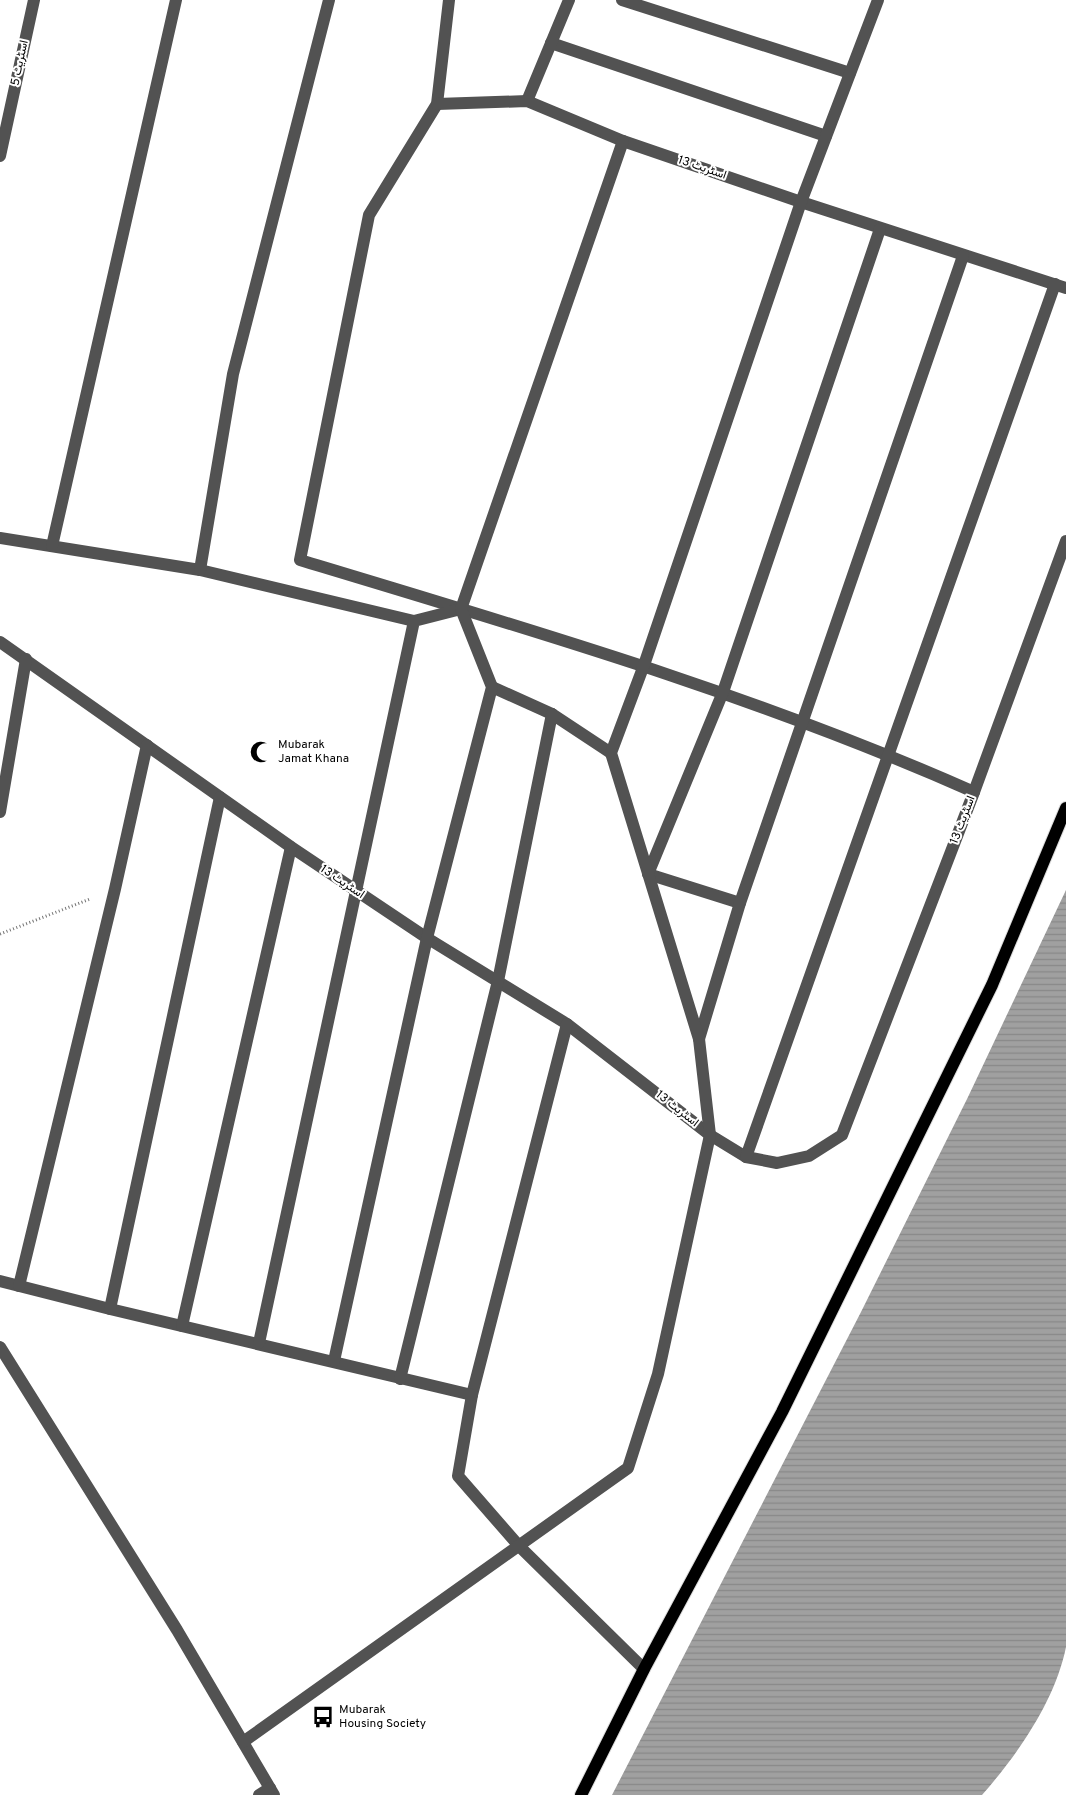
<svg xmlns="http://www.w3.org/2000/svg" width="1066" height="1795" font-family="Overpass,Vazirmatn,sans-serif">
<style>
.water{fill:url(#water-rules)}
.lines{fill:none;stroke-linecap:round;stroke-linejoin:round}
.major-casing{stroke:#dbdbdb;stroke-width:14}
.path{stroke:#747474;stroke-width:3;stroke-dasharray:1 2.5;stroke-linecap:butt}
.minor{stroke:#525252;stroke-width:12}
.major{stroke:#000;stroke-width:12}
.labels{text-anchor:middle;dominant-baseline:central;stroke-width:4;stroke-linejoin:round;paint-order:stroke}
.street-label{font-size:12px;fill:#000;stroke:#fff}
.poi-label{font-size:12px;fill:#000;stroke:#fff;text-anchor:start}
</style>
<defs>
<pattern id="water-rules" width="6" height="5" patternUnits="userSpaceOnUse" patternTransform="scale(1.25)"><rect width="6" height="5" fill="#a0a0a0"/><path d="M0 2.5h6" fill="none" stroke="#888"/></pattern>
</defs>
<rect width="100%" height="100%" fill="#fff"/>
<path class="water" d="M1066 890V1647C1055 1701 1018 1754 982 1795H612L861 1312 968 1097Z"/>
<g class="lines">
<g class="major-casing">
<path id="major" d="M581 1795 644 1669 782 1412 992 985 1066 808"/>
</g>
<path class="path" d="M0 934 90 899"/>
<g class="minor">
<path d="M449 0 437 104 369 215 300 560C528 629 756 695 974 792"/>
<path d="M622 0 850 73"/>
<path d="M551 43 826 136"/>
<path d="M527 101 569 0"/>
<path d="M437 104 527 101 623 141 801 202 1066 288"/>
<path d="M0 156 34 0"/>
<path d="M0 538 200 570 414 621"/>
<path d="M52 546 176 0"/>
<path d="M200 570 233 374 329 0"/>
<path d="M0 642 291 847 427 938 567 1024 710 1135 746 1157 777 1163 809 1156 842 1135 974 792 1066 541"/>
<path d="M492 687 552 714"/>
<path d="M0 812 26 659"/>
<path d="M740 903 648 874 723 692 880 229"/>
<path d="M567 1024 472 1395 458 1476 519 1546 644 1669"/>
<path d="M699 1039 740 903 963 256"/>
<path d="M746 1157 1055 284"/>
<path d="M0 1281 110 1309 472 1395"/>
<path d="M19 1286 115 889 147 745"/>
<path d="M110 1309 220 797"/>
<path d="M182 1326 291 847"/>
<path d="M259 1343 414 621 461 609"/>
<path d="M0 1347 177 1630 274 1795"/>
<path d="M334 1361 427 938 492 687 461 609 623 141"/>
<path d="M400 1379 498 981 552 714 611 753"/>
<path d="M243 1742 628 1468 658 1374 710 1135 699 1039 611 753 644 665 801 202 878 0"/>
<path d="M259 1795 270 1788"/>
</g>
<use href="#major" class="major"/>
</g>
<defs>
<g id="mosque-bare" transform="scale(1.725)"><path d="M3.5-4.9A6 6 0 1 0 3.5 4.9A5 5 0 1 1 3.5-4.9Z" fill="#000" stroke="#fff" stroke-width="2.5" paint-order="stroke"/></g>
<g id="bus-bare" transform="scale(1.725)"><path d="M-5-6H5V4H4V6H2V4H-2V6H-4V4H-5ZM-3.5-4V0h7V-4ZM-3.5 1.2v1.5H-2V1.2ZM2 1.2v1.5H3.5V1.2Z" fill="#000" stroke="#fff" stroke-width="2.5" paint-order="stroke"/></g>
</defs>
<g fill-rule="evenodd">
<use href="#mosque-bare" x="261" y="752"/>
<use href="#bus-bare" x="323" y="1717"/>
</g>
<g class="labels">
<g class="street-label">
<text transform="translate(20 63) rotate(-78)">اسٹریٹ 5</text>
<text transform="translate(702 168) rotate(19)">اسٹریٹ 13</text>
<text transform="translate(963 820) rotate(-69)">اسٹریٹ 13</text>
<text transform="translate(342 882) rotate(34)">اسٹریٹ 13</text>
<text transform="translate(677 1109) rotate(38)">اسٹریٹ 13</text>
</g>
<g class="poi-label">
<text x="278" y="745">Mubarak<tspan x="278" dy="14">Jamat Khana</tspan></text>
<text x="339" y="1710">Mubarak<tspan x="339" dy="14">Housing Society</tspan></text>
</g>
</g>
</svg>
